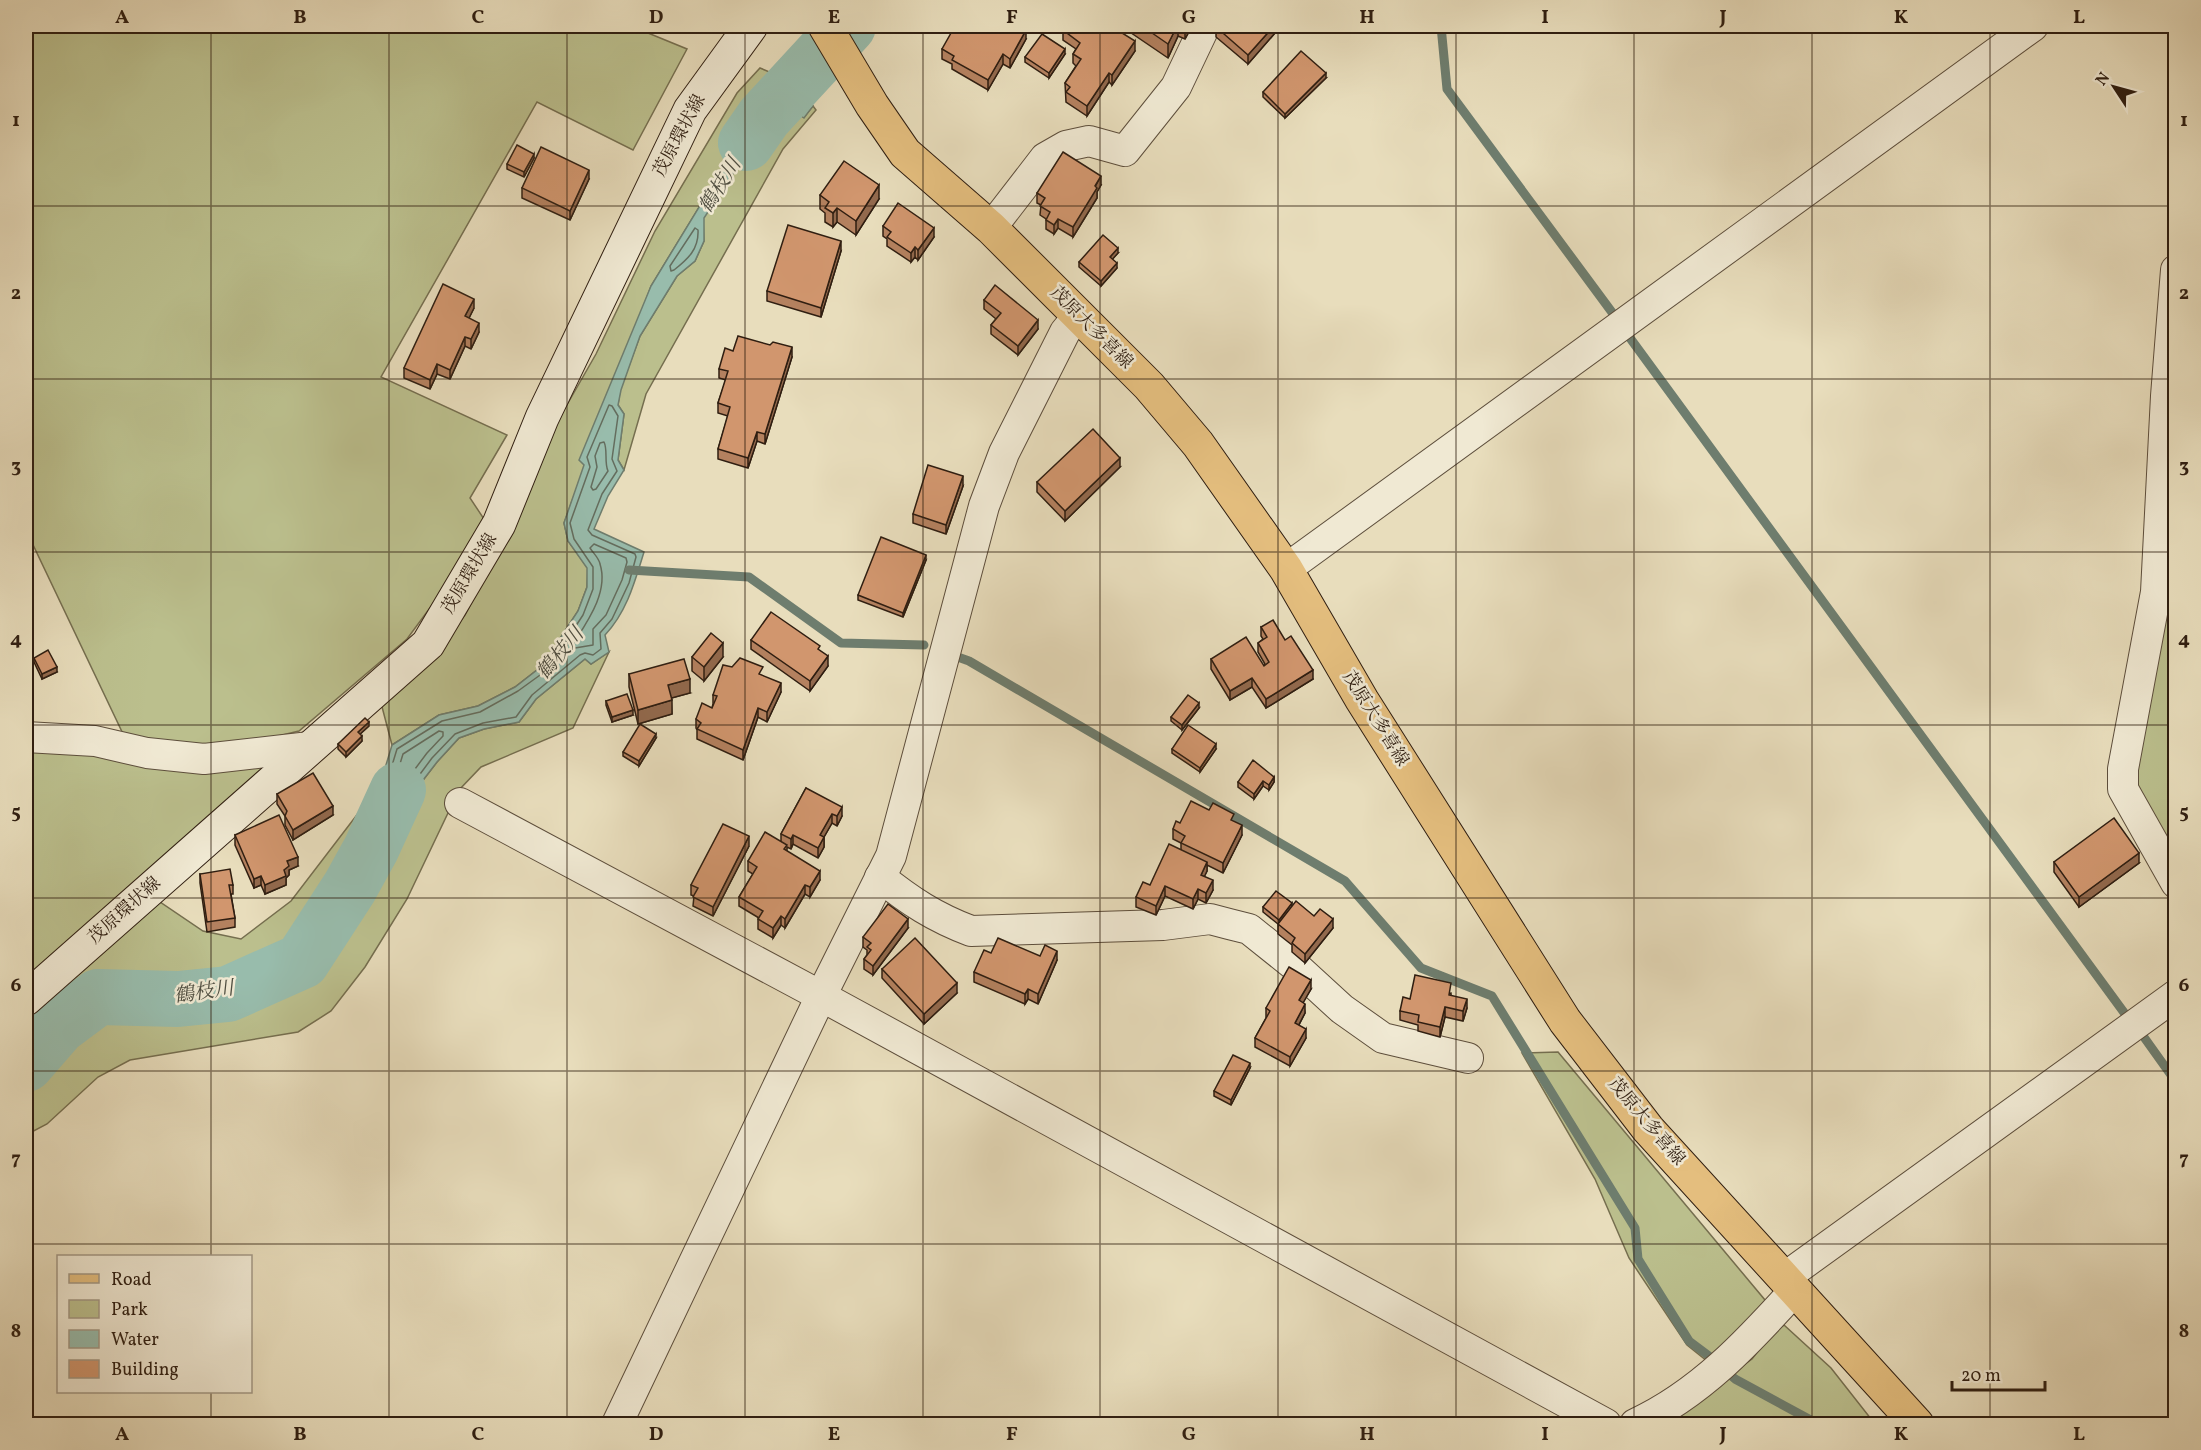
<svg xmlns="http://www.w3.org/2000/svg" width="2201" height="1450" font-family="Vollkorn,'Noto Serif JP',serif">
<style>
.green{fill:#bbbf8d;stroke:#756e4f;stroke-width:1.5}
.water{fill:#98bcac;stroke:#6e7d6e;stroke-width:1.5}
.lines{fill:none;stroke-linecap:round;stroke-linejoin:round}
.shore{stroke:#646d5e;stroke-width:1.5}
.stream{stroke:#6e7d6e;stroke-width:9}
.river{stroke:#98bcac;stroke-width:56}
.minor-casing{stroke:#5d4e3c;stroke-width:32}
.secondary-casing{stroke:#2f1e11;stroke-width:35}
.primary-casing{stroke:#2f1e11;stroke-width:35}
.minor{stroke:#f0e9d3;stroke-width:30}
.secondary{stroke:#f0e9d3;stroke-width:33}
.primary{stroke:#e4be7e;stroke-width:33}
.wall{fill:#b4815f;stroke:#2f1e11;stroke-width:1.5}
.shaded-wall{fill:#92694d;stroke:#2f1e11;stroke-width:1.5}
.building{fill:#d1966e;stroke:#2f1e11;stroke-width:1.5}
.grid{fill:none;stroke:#2f1e11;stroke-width:1.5;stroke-opacity:0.55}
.labels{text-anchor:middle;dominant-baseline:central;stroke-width:5;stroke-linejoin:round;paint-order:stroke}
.street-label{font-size:18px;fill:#2f1e11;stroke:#f0e9d3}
.water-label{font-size:20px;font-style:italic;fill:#4e4d40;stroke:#f0e9d3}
.neatline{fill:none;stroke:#2f1e11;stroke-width:2}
.grid-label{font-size:20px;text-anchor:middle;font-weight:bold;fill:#2f1e11}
</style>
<rect width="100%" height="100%" fill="#e8ddbc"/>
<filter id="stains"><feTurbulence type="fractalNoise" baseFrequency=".00333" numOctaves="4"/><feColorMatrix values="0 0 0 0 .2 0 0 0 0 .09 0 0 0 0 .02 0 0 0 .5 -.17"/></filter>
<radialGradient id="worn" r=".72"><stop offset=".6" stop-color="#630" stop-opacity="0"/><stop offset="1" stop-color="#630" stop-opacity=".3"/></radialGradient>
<g class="green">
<path d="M26 26H631L687 49 633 150 537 102 381 377 507 435 470 498 486 522 472 551 407 639 299 731 224 749 125 738 26 530Z"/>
<path d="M760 68 779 76 651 286 564 523 568 541 588 568 587 587 578 611 542 666 515 687 478 706 439 715 392 745 381 703 422 670 465 615 521 509 544 445 596 354 655 231 737 93Z"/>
<path d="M813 106 816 110 783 149 646 394 624 470 618 460 624 414 618 405 620 390 640 336 677 276 695 261 704 241 703 218 757 137 773 118 794 111 804 117Z"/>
<path d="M2175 383V866L2129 783Z"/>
<path d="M609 652 573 728 481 767 459 790 407 899 365 967 331 1011 298 1032 130 1060 98 1077 47 1124 26 1135V1013L154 898 203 931 241 939 291 901 379 786 358 857 370 862 410 797 437 762 459 738 484 729 519 722 536 699 585 659 591 664Z"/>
<path d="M26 748 255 763 269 767 26 988Z"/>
<path d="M1558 1052 1765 1300 1760 1314 1712 1365 1687 1345 1629 1258 1595 1179 1522 1053Z"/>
<path d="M1784 1325 1831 1368 1875 1424H1656L1676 1413 1752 1359 1773 1332Z"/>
</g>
<path class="water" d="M779 76 802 87 813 106 804 118 794 111 773 118 757 137 704 218V241L695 261 677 276 640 336 621 390 618 405 624 414 618 460 624 470 608 496 594 529 644 552C635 581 627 612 605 635L609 652 591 664 585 659 536 699 519 722 484 729 459 738 437 762 410 797 370 862 358 858 392 745 439 715 478 706 515 687 542 666 578 611 587 587V568L568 541 564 523 584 465 579 460 651 286Z"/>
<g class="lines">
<g class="shore">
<path d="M781 85 797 91 805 106 802 108 793 105 765 116 763 112Z"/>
<path d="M695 228 698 230C699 249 688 259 674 270L671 271 670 266Z"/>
<path d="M609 405 612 406 618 416 612 459 617 471 602 494 588 530 592 535 635 554 636 557 629 583 612 619 600 633 601 649 593 655 585 653 580 655 532 695 516 717 483 723 455 734 432 758 406 793 374 844 370 845 369 841 397 749 442 721 480 712 518 691 547 670 583 615 593 589V567L574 539 570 523 590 467 587 457Z"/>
<path d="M604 442C608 450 604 462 608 471L596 489 593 490 591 487 597 467 595 456 600 443Z"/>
<path d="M594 544 626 558 627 562 622 580 606 615 593 629V645L575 648 573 644C587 622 609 592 600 564 599 558 593 553 590 548Z"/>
<path d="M439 731 443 732V736L427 753 397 793H393L392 790 403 754Z"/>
</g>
<g class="stream">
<path d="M1441 26 1447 89 1614 315"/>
<path d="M1630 338 2128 1018"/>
<path d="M629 570 749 577 841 643 924 645"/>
<path d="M955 656 969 661 1345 881 1421 968 1492 996 1635 1228 1638 1259 1689 1341 1709 1356 1735 1379 1818 1424"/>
<path d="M2141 1033 2176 1082"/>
</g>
<g class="river">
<path d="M746 143 764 117 848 26"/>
<path d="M26 1064 59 1026 98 997 178 999 228 994 302 961 350 887 371 849 398 790"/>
</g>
<g class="minor-casing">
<g id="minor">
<path d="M991 228 1045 158 1066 146 1089 141 1125 151 1176 87 1205 26"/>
<path d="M2176 270 2166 396 2156 592 2123 769V789L2176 883"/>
<path d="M1286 569 2033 26"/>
<path d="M26 737 95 741 147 753 204 759 310 747"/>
<path d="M460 803 821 996 1606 1424"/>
<path d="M880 877C910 901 934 917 971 931L1163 925 1210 919 1229 924 1249 929 1294 965 1342 1009 1383 1038 1468 1058"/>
<path d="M1784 1278 2176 995"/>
<path d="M617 1424 821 996 891 856 984 506 1004 453 1065 332 1078 316"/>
<path d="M1635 1424C1700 1394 1748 1342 1795 1290"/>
</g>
</g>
<g class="secondary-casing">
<path id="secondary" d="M26 999 428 644 499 524 542 418 690 110 751 26"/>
</g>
<g class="primary-casing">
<path id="primary" d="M825 26 872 105 905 153 991 228 1149 386 1198 444 1286 569 1362 700 1565 1021 1648 1129 1917 1424"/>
</g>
<use href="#minor" class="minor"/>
<use href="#secondary" class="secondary"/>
<use href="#primary" class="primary"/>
</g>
<g class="wall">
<path d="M1121 26H1192L1185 39 1178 36 1168 58Z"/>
<path d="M1275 26V33L1248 64 1216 37V27Z"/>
<path d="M1063 30 1135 51 1112 85 1109 82 1087 116 1066 102 1065 83 1076 66 1073 63V54L1076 49 1063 40Z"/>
<path d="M1026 39 1010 68 1003 64 988 90 952 69V64L942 59V49Z"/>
<path d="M1065 54 1049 78 1025 62V57Z"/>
<path d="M1326 78 1285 118 1263 97V92Z"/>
<path d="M534 158 524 177 507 169V164Z"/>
<path d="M589 179 570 220 522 198V188Z"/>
<path d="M1101 185 1097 192V198L1073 237 1058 228 1054 234 1046 229V219L1040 215 1041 205 1037 203V193Z"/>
<path d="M820 195 879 199 856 235 837 222 833 227 825 222V213L820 209Z"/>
<path d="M883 226 934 237 918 260 915 257 911 262 887 246V239L883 236Z"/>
<path d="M841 251 821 317 767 301V291Z"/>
<path d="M1118 253 1112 259 1117 268 1101 286 1079 267V262Z"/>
<path d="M984 300 1038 329 1018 355 991 334V325L996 319 984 309Z"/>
<path d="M474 308 469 318 479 332 471 349 465 346 450 379 437 374 430 389 404 378V368Z"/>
<path d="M733 351 792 357 765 444 757 441 748 468 718 459V449L728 416 718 413V403L726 380 719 378V369Z"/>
<path d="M1120 467 1065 521 1037 492V482Z"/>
<path d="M963 486 946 534 913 523V514Z"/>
<path d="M926 560 903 617 858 600V595Z"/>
<path d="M1261 627 1285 640 1313 679 1266 708 1252 687 1230 700 1211 669V659L1264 666 1265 664 1258 652V643L1263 639 1261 636Z"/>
<path d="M751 640 820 651 828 666 810 691 751 649Z"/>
<path d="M692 657H723L704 681 692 671Z"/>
<path d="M34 658 57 672 42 679 34 662Z"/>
<path d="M732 667 763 676 781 692 767 722 758 717 743 760 697 739V730L696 728V719L712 708 713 704V695Z"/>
<path d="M629 674 690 693 671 698 672 714 638 724 629 687Z"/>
<path d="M606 701 633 715 612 722 606 705Z"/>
<path d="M1199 708 1182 730 1171 721V717Z"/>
<path d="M369 726 360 734 362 741 346 757 338 749V744Z"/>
<path d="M656 738 639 766 623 756V752Z"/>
<path d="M1172 749H1216L1200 772 1172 753Z"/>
<path d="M1274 777V782L1269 790 1263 786 1254 799 1238 787V782Z"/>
<path d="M806 788 842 816 837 826 832 823 824 837V847L818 858 793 844 791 849 787 847V851L820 880 810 897 805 894 785 928 781 925 773 938 758 929V919L759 918 739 906V897L753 874 748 871V861L781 841V834Z"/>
<path d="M277 794 333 815 293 840 285 825V816L277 804Z"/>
<path d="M1234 822 1242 835 1223 873 1207 865V871L1204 876 1213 890 1206 903 1198 899 1193 909 1165 896 1156 915 1136 907V897L1150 885 1181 850V843L1173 839V829L1180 823Z"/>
<path d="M235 835 298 866 289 870V875L286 878V885L265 894 261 885 254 888 235 845Z"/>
<path d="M749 846 713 916 693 906 694 896 691 895V885Z"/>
<path d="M2054 862 2139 863 2079 907 2054 872Z"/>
<path d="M200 874 233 885V894H231L235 918V927L207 932 200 883Z"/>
<path d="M1292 906 1314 916 1333 928 1305 963 1292 952V945L1278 934V924L1263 912V907Z"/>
<path d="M908 928 873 975 864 969V959L867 955V950L863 947V937Z"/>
<path d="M991 953 1040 956 1057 960 1038 1004 1028 999 1025 1004 974 982V972Z"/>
<path d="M882 969 957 993 924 1024 882 978Z"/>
<path d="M1311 989 1303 1002 1305 1013 1299 1025 1306 1038 1290 1066 1255 1047V1038L1266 1018V1008Z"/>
<path d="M1451 993V995L1467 1008 1463 1021 1445 1017 1440 1037 1418 1031V1025L1400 1020V1011L1410 999Z"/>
<path d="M1250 1068 1231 1105 1214 1096V1091Z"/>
</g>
<g class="shaded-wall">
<path d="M1177 26H1178V36L1168 58V44Z"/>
<path d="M1185 26H1192L1185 39Z"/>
<path d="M1274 26H1275V33L1248 64V55Z"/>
<path d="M1026 30V39L1010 68V59Z"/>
<path d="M1135 41V51L1112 85V75Z"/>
<path d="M1065 49V54L1049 78V73Z"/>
<path d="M1003 54V64L988 90V80Z"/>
<path d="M1109 73V82L1087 116V106Z"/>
<path d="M1326 73V78L1285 118V114Z"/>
<path d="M534 154V158L524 177V172Z"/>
<path d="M589 170V179L570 220V211Z"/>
<path d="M1101 176V185L1097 192V198L1073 237V227Z"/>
<path d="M879 185V199L856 235V221Z"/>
<path d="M837 208V222L833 227V213Z"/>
<path d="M1058 219V228L1054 234V225Z"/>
<path d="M934 228V237L918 260V250Z"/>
<path d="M841 241V251L821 317V308Z"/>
<path d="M915 247V257L911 262V253Z"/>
<path d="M1118 248V253L1110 262V257Z"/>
<path d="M1117 263V268L1101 286V281Z"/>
<path d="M474 299V308L465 326V316Z"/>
<path d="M1038 320V329L1018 355V346Z"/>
<path d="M479 323V332L471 349V339Z"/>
<path d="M465 337V346L450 379V370Z"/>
<path d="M792 347V357L765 444V434Z"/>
<path d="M437 364V374L430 389V380Z"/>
<path d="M757 432V441L748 468V458Z"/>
<path d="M1120 458V467L1065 521V511Z"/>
<path d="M963 476V486L946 534V525Z"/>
<path d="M926 555V560L903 617V613Z"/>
<path d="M723 643V657L704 681V667Z"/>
<path d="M828 656V666L810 691V681Z"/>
<path d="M57 667V672L42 679V674Z"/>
<path d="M1313 670V679L1266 708V699Z"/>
<path d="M1252 678V687L1230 700V691Z"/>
<path d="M690 679V693L668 699V685Z"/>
<path d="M781 683V692L767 722V712Z"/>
<path d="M672 700V714L638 724V710Z"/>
<path d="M1199 703V708L1182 730V725Z"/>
<path d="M758 708V717L743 760V750Z"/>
<path d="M633 710V715L612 722V717Z"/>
<path d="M369 722V726L358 736V732Z"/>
<path d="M656 734V738L639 766V761Z"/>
<path d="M362 736V741L346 757V752Z"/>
<path d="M1216 744V749L1200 772V768Z"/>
<path d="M1274 777V782L1269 790V785Z"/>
<path d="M1263 781V786L1254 799V794Z"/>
<path d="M333 806V815L293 840V830Z"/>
<path d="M842 807V816L837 826V816Z"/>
<path d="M832 814V823L820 844V835Z"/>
<path d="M1242 825V835L1223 873V863Z"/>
<path d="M793 835V844L791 849V839Z"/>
<path d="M749 836V846L713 916V907Z"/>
<path d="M824 837V847L818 858V848Z"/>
<path d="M2139 853V863L2079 907V897Z"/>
<path d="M298 857V866L289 870V875L286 878V885L265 894V885L287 861Z"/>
<path d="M1207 862V871L1201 884V875Z"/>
<path d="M820 871V880L810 897V887Z"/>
<path d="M261 876V885L254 888V879Z"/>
<path d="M1213 880V890L1206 903V893Z"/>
<path d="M805 885V894L785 928V919Z"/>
<path d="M1165 886V896L1156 915V906Z"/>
<path d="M1198 889V899L1193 909V899Z"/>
<path d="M1292 903V908L1279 925V920Z"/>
<path d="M781 916V925L773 938V928Z"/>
<path d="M908 919V928L873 975V966Z"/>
<path d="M1333 919V928L1305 963V954Z"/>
<path d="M1057 951V960L1038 1004V994Z"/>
<path d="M1311 980V989L1299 1010V1000Z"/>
<path d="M957 983V993L924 1024V1014Z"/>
<path d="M1028 989V999L1025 1004V994Z"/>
<path d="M1467 999V1008L1463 1021V1011Z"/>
<path d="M1305 1004V1013L1295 1032V1023Z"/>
<path d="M1445 1007V1017L1440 1037V1027Z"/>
<path d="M1306 1029V1038L1290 1066V1057Z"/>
<path d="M1250 1063V1068L1231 1105V1100Z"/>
</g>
<g class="building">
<path d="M955 26H1018L1026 30 1010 59 1003 54 988 80 952 60 954 56 942 49Z"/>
<path d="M1066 26H1111L1135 41 1112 75 1109 73 1087 106 1066 92 1070 87 1065 83 1081 59 1073 54 1080 43 1063 30Z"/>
<path d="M1142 26H1177L1168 44Z"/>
<path d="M1218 26H1274L1248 55 1216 27Z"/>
<path d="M1042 34 1065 49 1049 73 1025 57Z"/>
<path d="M1301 51 1326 73 1285 114 1263 92Z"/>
<path d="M517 145 534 154 524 172 507 164Z"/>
<path d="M541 147 589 170 570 211 522 188Z"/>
<path d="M1063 152 1101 176 1095 186 1097 188 1073 227 1058 219 1054 225 1046 220 1050 212 1040 206 1045 198 1037 193Z"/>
<path d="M844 161 879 185 856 221 837 208 833 213 825 208 829 202 820 195Z"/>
<path d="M898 203 934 228 918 250 915 247 911 253 887 237 891 232 883 226Z"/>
<path d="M788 225 841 241 821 308 767 291Z"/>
<path d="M1103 235 1118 248 1110 257 1117 263 1101 281 1079 262Z"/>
<path d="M443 284 474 299 465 316 479 323 471 339 465 337 450 370 437 364 430 380 404 368Z"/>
<path d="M995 285 1038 320 1018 346 991 325 1001 313 984 300Z"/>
<path d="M738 336 770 345 773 342 792 347 765 434 757 432 748 458 718 449 730 407 718 403 728 371 719 369 725 348 733 351Z"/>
<path d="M1093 429 1120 458 1065 511 1037 482Z"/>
<path d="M928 465 963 476 946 525 913 514Z"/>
<path d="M881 537 926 555 903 613 858 595Z"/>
<path d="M771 612 820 646 818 649 828 656 810 681 751 640Z"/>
<path d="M1273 620 1285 640 1291 636 1313 670 1266 699 1252 678 1230 691 1211 659 1246 637 1264 666 1269 662 1258 643 1267 637 1261 627Z"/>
<path d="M711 633 723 643 704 667 692 657Z"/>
<path d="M48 650 57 667 42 674 34 658Z"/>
<path d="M740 658 763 667 759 674 781 683 767 712 758 708 743 750 697 729 701 723 696 719 702 703 712 708 717 696 713 695 723 665 732 667Z"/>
<path d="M684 659 690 679 668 685 672 700 638 710 629 674Z"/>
<path d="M627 694 633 710 612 717 606 701Z"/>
<path d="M1188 695 1199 703 1182 725 1171 717Z"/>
<path d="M365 718 369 722 358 732 362 736 346 752 338 744Z"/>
<path d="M640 724 656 734 639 761 623 752Z"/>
<path d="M1188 725 1216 744 1200 768 1172 749Z"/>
<path d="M1253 760 1274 777 1269 785 1263 781 1254 794 1238 782Z"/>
<path d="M313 773 333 806 293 830 285 816 287 811 277 794Z"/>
<path d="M806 788 842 807 837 816 832 814 820 835 824 837 818 848 793 835 791 839 781 834Z"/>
<path d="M1191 801 1209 810 1213 803 1234 814 1231 820 1242 825 1223 863 1181 843 1185 836 1173 829 1176 821 1180 823Z"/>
<path d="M279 815 298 857 287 861 289 866 284 870 286 876 265 885 261 876 254 879 235 835Z"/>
<path d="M2114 818 2139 853 2079 897 2054 862Z"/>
<path d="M723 824 749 836 713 907 693 897 698 888 691 885Z"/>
<path d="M765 832 787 845 784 849 820 871 810 887 805 885 785 919 781 916 773 928 758 919 763 911 739 897 757 867 748 861Z"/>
<path d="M1169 844 1207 862 1201 875 1213 880 1206 893 1198 889 1193 899 1165 886 1156 906 1136 897 1143 882 1150 885Z"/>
<path d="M230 869 233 885H229L235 918 207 922 200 874Z"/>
<path d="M1276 891 1292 903 1279 920 1263 907Z"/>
<path d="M1296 901 1314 916 1320 909 1333 919 1305 954 1292 943 1295 938 1278 924Z"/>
<path d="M888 904 908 919 873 966 864 959 871 950 867 947 871 943 863 937Z"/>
<path d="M915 938 957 983 924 1014 882 969Z"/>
<path d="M998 938 1040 956 1045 945 1057 951 1038 994 1028 989 1025 994 974 972 984 950 991 953Z"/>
<path d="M1289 967 1311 980 1299 1000 1305 1004 1295 1023 1306 1029 1290 1057 1255 1038 1270 1011 1266 1008Z"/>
<path d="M1415 975 1451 983 1449 995 1467 999 1463 1011 1445 1007 1440 1027 1418 1022 1419 1015 1400 1011 1403 997 1410 999Z"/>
<path d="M1233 1055 1250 1063 1231 1100 1214 1091Z"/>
</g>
<path class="grid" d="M211 26V1256M389 26V1424M567 26V1424M745 26V1424M923 26V1424M1100 26V1424M1278 26V1424M1456 26V1424M1634 26V1424M1812 26V1424M1990 26V1424M26 206H2176M26 379H2176M26 552H2176M26 725H2176M26 898H2176M26 1071H2176M26 1244H2176M211 1392V1424"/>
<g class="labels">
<g class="street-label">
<text transform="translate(680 136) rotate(-62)">茂原環状線</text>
<text transform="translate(1091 328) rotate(45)">茂原大多喜線</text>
<text transform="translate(470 574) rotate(-59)">茂原環状線</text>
<text transform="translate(1375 719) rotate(58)">茂原大多喜線</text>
<text transform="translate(125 911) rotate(-42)">茂原環状線</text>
<text transform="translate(1646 1122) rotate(50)">茂原大多喜線</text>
</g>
<g class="water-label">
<text transform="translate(721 186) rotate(-58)">鶴枝川</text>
<text transform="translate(561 654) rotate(-50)">鶴枝川</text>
<text transform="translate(204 993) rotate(-8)">鶴枝川</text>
</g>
</g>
<rect width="2201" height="1450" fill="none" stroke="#e8ddbc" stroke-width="66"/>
<rect x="57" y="1255" width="195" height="138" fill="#f0e9d3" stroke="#a39885" stroke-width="1.5"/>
<rect x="69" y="1274" width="30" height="9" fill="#e4be7e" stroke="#a39885" stroke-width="1.5"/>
<text x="111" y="1285" font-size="18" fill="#2f1e11">Road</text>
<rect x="69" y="1300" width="30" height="18" fill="#bbbf8d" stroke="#a39885" stroke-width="1.5"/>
<text x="111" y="1315" font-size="18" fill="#2f1e11">Park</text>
<rect x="69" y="1330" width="30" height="18" fill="#98bcac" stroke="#a39885" stroke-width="1.5"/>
<text x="111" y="1345" font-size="18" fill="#2f1e11">Water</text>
<rect x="69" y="1360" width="30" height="18" fill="#d1966e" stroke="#a39885" stroke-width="1.5"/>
<text x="111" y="1375" font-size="18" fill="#2f1e11">Building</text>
<g transform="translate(2114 87) rotate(306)" stroke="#f0e9d3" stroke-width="4.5" paint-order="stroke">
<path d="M0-4.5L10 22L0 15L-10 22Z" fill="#2f1e11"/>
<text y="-9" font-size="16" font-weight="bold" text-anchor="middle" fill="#2f1e11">N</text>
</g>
<path d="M1952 1381v9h93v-9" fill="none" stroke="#2f1e11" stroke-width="3"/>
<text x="1961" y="1381" font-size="18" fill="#2f1e11" stroke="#f0e9d3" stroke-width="4.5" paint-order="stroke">20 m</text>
<rect x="33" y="33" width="2135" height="1384" class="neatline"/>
<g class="grid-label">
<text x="122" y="23">A</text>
<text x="300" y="23">B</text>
<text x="478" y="23">C</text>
<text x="656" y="23">D</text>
<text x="834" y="23">E</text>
<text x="1012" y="23">F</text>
<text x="1189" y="23">G</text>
<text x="1367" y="23">H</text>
<text x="1545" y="23">I</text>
<text x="1723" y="23">J</text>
<text x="1901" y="23">K</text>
<text x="2079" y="23">L</text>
<text x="16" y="126">1</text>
<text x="2184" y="126">1</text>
<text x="16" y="299">2</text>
<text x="2184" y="299">2</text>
<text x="16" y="472">3</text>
<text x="2184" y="472">3</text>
<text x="16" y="645">4</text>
<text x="2184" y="645">4</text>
<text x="16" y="818">5</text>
<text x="2184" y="818">5</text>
<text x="16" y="991">6</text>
<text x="2184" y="991">6</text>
<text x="16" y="1164">7</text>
<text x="2184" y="1164">7</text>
<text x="16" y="1337">8</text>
<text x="2184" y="1337">8</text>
<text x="122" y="1440">A</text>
<text x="300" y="1440">B</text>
<text x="478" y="1440">C</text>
<text x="656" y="1440">D</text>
<text x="834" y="1440">E</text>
<text x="1012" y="1440">F</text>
<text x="1189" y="1440">G</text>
<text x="1367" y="1440">H</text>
<text x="1545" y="1440">I</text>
<text x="1723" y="1440">J</text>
<text x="1901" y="1440">K</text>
<text x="2079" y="1440">L</text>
</g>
<rect width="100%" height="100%" filter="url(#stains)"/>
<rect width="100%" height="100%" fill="url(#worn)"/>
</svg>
